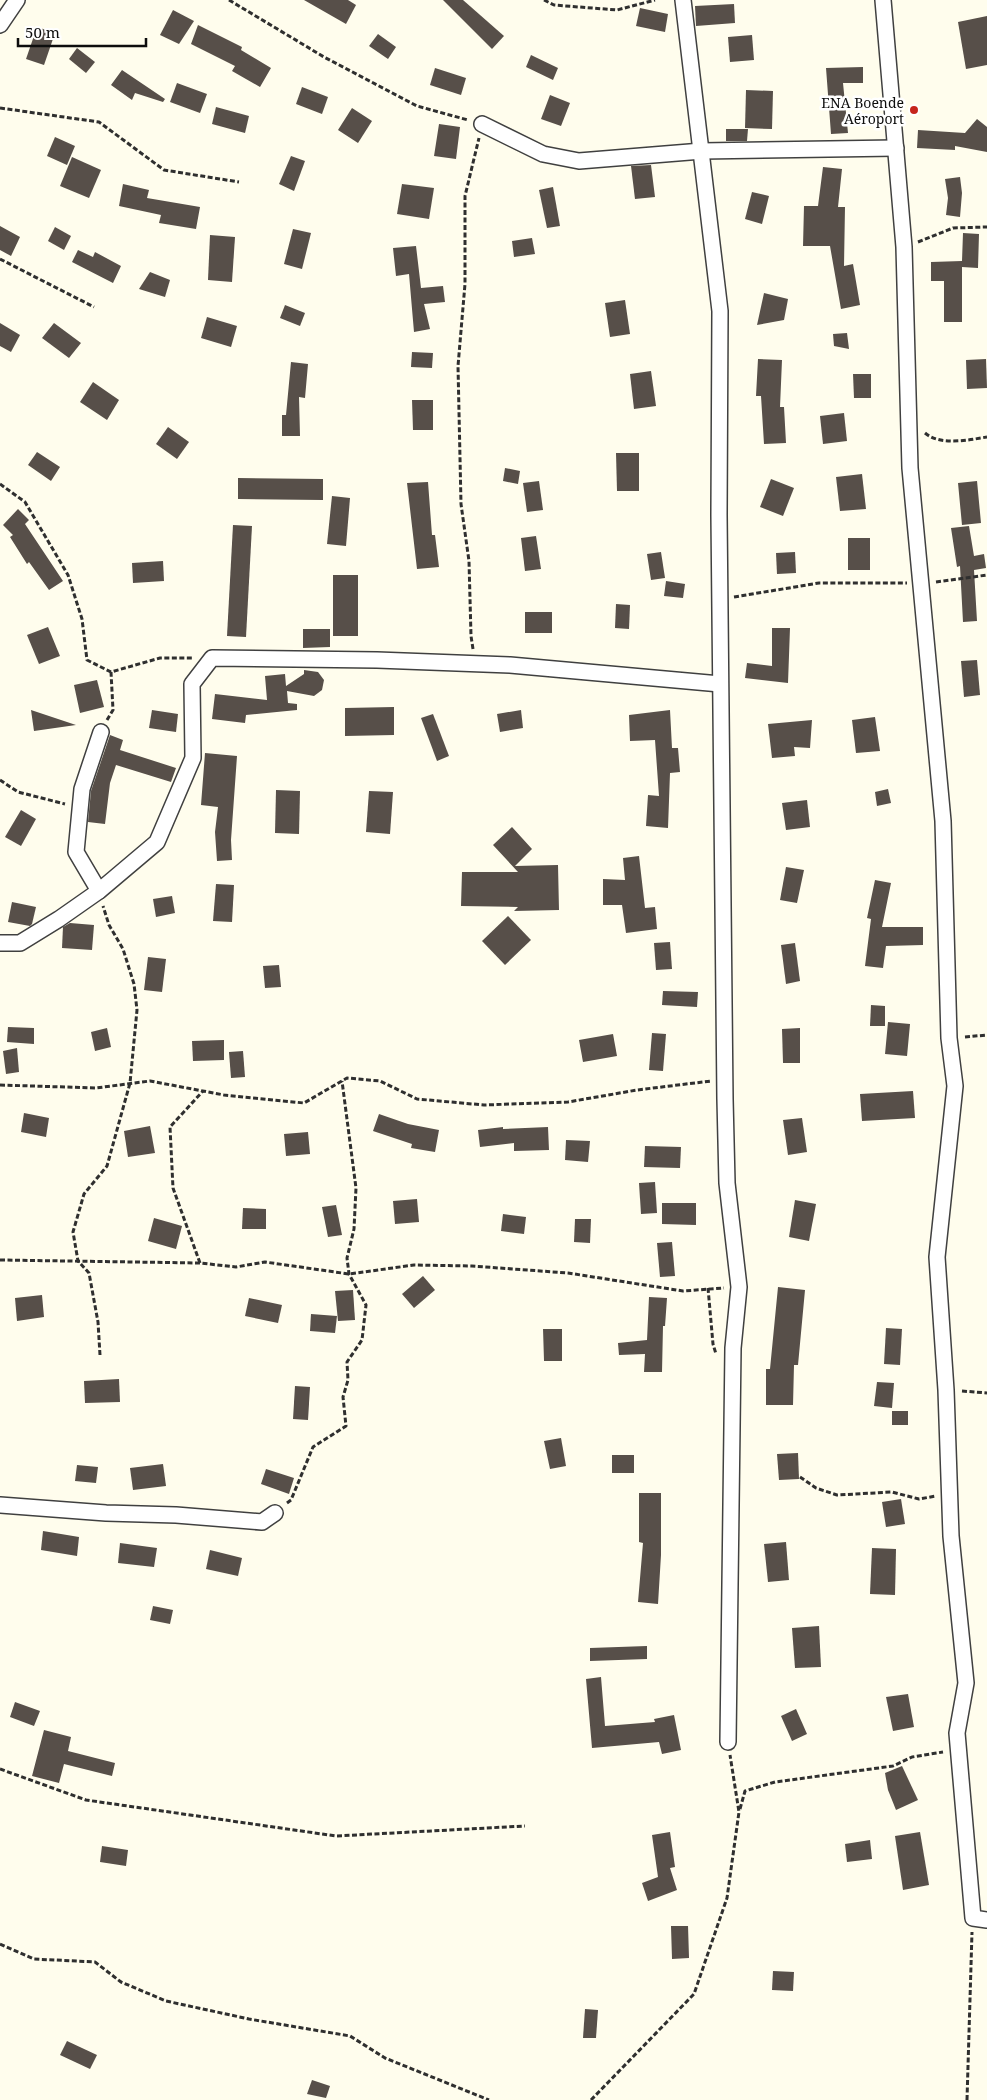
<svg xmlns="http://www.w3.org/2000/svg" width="987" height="2100" font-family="'Noto Serif',serif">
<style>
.building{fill:#574f49}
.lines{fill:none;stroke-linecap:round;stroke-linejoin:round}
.street-casing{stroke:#404040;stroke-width:18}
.path{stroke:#2f2f2f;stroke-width:3;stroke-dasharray:5 2.5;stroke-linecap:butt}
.street{stroke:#fff;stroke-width:15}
.poi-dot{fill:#c6251c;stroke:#fff;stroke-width:2}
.labels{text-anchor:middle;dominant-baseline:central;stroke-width:5;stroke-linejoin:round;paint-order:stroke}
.poi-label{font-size:14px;fill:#0d0d0d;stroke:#fff;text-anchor:end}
</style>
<rect width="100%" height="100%" fill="#fffded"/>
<g class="building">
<path d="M304 0H348L356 5 346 24Z"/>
<path d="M443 0H463L504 36 492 49Z"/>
<path d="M734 4 735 23 696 26 695 6Z"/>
<path d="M640 8 668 14 665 32 636 26Z"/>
<path d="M173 10 194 21 179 44 160 35Z"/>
<path d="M987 16V65L966 69 958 22Z"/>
<path d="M198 25 242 47 241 50 271 68 260 87 232 71 235 66 191 44Z"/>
<path d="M37 27 55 33 44 65 26 59Z"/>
<path d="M378 34 396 47 388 59 369 46Z"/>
<path d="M752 35 754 60 730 62 728 37Z"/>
<path d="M77 48 95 62 86 73 69 59Z"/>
<path d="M531 55 558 68 553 80 526 67Z"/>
<path d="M863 67V83H843L848 133 831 134 826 68Z"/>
<path d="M435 68 466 78 461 95 430 85Z"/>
<path d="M122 70 165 99 163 102 135 93 132 100 111 85Z"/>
<path d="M177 83 207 94 200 113 170 102Z"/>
<path d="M302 87 328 97 322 114 296 104Z"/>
<path d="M746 90 773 91 772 129 745 128Z"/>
<path d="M550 95 570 103 561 126 541 119Z"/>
<path d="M216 107 249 116 245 133 212 124Z"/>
<path d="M352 108 372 121 358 143 338 130Z"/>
<path d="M977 119 987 127V152L955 146V150L917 148 918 130 965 133Z"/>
<path d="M439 124 460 127 456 159 434 156Z"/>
<path d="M726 129H748L747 141H726Z"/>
<path d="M55 137 75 146 67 165 47 156Z"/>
<path d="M291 156 305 161 294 191 279 184Z"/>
<path d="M72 157 101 170 89 198 60 186Z"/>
<path d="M651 165 655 197 635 199 631 166Z"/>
<path d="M823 167 842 169 838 207H845L844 266 853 264 860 305 841 309 830 246H803L804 206H818Z"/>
<path d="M960 177 962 193 960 217 946 215 948 198 945 179Z"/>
<path d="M123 184 149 190 147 198 200 207 196 229 159 223 161 215 119 206Z"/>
<path d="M402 184 434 188 429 219 397 214Z"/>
<path d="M553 187 560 226 547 228 539 190Z"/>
<path d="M752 192 769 196 762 224 745 219Z"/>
<path d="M0 226 20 237 11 256 0 250Z"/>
<path d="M55 227 71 236 64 250 48 241Z"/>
<path d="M293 229 311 233 302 269 284 264Z"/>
<path d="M963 233 979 234 978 268 962 267V322H944V281H931V262L962 261Z"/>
<path d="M210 235 235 237 232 282 208 280Z"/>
<path d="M532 238 535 254 514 257 512 241Z"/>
<path d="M416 246 421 288 443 286 445 302 424 304 430 329 414 332 409 274 396 276 393 248Z"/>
<path d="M78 250 93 257 95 252 121 266 113 283 72 262Z"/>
<path d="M150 272 170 280 165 297 139 289Z"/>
<path d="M764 293 788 299 784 320 757 325Z"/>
<path d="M625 300 630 334 610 337 605 303Z"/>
<path d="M285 305 305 313 300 326 280 318Z"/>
<path d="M207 317 237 326 231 347 201 338Z"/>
<path d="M0 323 20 335 11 352 0 346Z"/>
<path d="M54 323 81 343 69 358 42 338Z"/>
<path d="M847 333 849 349 834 346 833 334Z"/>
<path d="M412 352 433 353 432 368 411 367Z"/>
<path d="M758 359 782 360 780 407H784L786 443 764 444 761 396H756Z"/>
<path d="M986 359 987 388 967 389 966 360Z"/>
<path d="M291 362 308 364 305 398 299 397 300 436H282V415H286Z"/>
<path d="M651 371 656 406 634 409 630 374Z"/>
<path d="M853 374H871V398H854Z"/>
<path d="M93 382 119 400 107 420 80 402Z"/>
<path d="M412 400H433V430H413Z"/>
<path d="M844 413 847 441 823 444 820 416Z"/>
<path d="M168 427 189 442 177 459 156 444Z"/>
<path d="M37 452 60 467 51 481 28 465Z"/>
<path d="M616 453H639V491H617Z"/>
<path d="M505 468 520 471 518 484 503 481Z"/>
<path d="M862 474 866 509 840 511 836 477Z"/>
<path d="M238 478 323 479V500L238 499Z"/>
<path d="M771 479 794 488 783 516 760 507Z"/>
<path d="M539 481 543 510 527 512 523 483Z"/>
<path d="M977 481 981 523 962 525 958 483Z"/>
<path d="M428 482 432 535H435L439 567 417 569 407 483Z"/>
<path d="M332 496 350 498 346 546 327 544Z"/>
<path d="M18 509 29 520 25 524 63 581 49 590 29 562 27 564 10 537 13 535 3 525Z"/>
<path d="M233 525 252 526 246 637 227 636Z"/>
<path d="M969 526 974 556 984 554 986 568 974 570 977 621 963 622 960 566 957 567 951 528Z"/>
<path d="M536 536 541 569 525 571 521 538Z"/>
<rect x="848" y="538" width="22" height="32"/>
<path d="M661 552 665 578 651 580 647 554Z"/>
<path d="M795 552 796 573 777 574 776 553Z"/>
<path d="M163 561 164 581 133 583 132 563Z"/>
<rect x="333" y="575" width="25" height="61"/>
<path d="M666 581 685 584 683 598 664 596Z"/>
<path d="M616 604 630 605 629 629 615 628Z"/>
<rect x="525" y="612" width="27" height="21"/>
<path d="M48 627 60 656 39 664 27 635Z"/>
<path d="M772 628H790L788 683 745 678 747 663 772 666Z"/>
<path d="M303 629H330V647L303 648Z"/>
<path d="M977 660 980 695 964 697 961 661Z"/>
<path d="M304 670 318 672 324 680 322 690 314 696 287 691 288 703 297 704V710L246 715 245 723 212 719 215 694 267 700 265 676 285 674 286 686 304 674Z"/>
<path d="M97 680 104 707 80 713 74 685Z"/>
<path d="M394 707V735L345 736V708Z"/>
<path d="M31 710 76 725 34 731Z"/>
<path d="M152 710 178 714 176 732 149 728Z"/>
<path d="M521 710 523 728 500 732 497 714Z"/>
<path d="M670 710 672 748H678L680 772 670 773 668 828 646 826 648 795 659 796 655 740 630 741 629 715Z"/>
<path d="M433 714 449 756 437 761 421 718Z"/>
<path d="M875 717 880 751 856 753 852 720Z"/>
<path d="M812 720 810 748 794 747 795 756 772 758 768 724Z"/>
<path d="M110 735 123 740 120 750 176 768 171 782 116 765 110 783 105 824 88 822 91 791Z"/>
<path d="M205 753 237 756 231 840 232 860 217 861 215 832 218 807 201 805Z"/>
<path d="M888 789 891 803 877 806 875 792Z"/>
<path d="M276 790 300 791 299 834 275 833Z"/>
<path d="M369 791 393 792 390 834 366 832Z"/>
<path d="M807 800 810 827 786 830 782 803Z"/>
<path d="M21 810 36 819 21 846 5 837Z"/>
<path d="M512 827 532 849 515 866 558 865 559 910 514 911 518 907 461 906 462 872H518L493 845Z"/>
<path d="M639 856 645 908 655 907 657 929 626 933 622 905H603V879L625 880 623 858Z"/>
<path d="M786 867 804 870 797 903 780 900Z"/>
<path d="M875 880 891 883 882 927H923V945L886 946 883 968 865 966 871 919 867 918Z"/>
<path d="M216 884 234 885 232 922 213 921Z"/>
<path d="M172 896 175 913 156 917 153 899Z"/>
<path d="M12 902 36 907 32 924 30 926 8 922Z"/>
<path d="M508 916 531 940 505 965 482 941Z"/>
<path d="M70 923 94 925 92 950 62 948 63 927Z"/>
<path d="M670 942 672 969 656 970 654 943Z"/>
<path d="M795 943 800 981 786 984 781 945Z"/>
<path d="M148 957 166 959 162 992 144 990Z"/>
<path d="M279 965 281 987 265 988 263 966Z"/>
<path d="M663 991 698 992 697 1007 662 1005Z"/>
<path d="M871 1005 885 1006V1026H870Z"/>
<path d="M888 1022 910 1024 907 1056 885 1054Z"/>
<path d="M8 1027 34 1028V1044L7 1042Z"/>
<path d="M107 1028 111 1047 95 1051 91 1032Z"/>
<path d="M800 1028V1063H783L782 1029Z"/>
<path d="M652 1033 666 1034 663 1071 649 1070Z"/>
<path d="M613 1034 617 1056 583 1062 579 1040Z"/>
<path d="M224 1040V1060L193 1061 192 1041Z"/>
<path d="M17 1048 19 1072 6 1074 3 1051Z"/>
<path d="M243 1051 245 1077 231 1078 229 1052Z"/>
<path d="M913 1091 915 1118 862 1121 860 1094Z"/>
<path d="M24 1113 49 1118 46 1137 21 1132Z"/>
<path d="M379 1114 408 1124 439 1130 435 1152 411 1148 412 1144 373 1131Z"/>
<path d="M802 1118 807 1152 788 1155 783 1120Z"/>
<path d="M150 1126 155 1153 128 1157 124 1131Z"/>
<path d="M503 1127V1129L548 1127 549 1150 514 1151V1143L480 1147 478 1130Z"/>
<path d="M308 1132 310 1154 286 1156 284 1134Z"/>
<path d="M566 1140 590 1141 588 1162 565 1160Z"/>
<path d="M645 1146 681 1147 680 1168 644 1167Z"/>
<path d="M655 1182 657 1213 641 1214 639 1183Z"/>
<path d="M417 1199 419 1222 395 1224 393 1201Z"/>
<path d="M795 1200 816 1204 809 1241 789 1237Z"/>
<path d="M662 1203H696V1225L662 1224Z"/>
<path d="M336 1205 342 1235 328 1237 322 1207Z"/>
<path d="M243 1208 266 1209V1229H242Z"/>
<path d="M503 1214 526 1217 524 1234 501 1231Z"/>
<path d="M154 1218 182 1226 176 1249 148 1241Z"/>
<path d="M575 1219H591L590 1243 574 1242Z"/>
<path d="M672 1242 675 1276 660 1277 657 1243Z"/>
<path d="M423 1276 435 1290 414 1308 402 1294Z"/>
<path d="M778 1287 805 1290 798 1365H794L793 1405H766V1369H770Z"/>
<path d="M353 1290 355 1320 338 1321 335 1291Z"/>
<path d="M42 1295 44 1317 17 1321 15 1298Z"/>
<path d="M649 1297 667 1298 665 1326H663L662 1372H644L645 1354 619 1355 618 1343 647 1340Z"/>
<path d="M249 1298 282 1305 278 1323 245 1316Z"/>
<path d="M311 1314 337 1316 335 1333 310 1331Z"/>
<path d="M886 1328 902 1329 900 1365 884 1364Z"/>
<path d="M543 1329H562V1361H544Z"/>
<path d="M119 1379 120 1402 85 1403 84 1381Z"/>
<path d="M877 1382 894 1383 892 1408 874 1406Z"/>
<path d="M295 1386 310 1387 308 1420 293 1419Z"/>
<rect x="892" y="1411" width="16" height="14"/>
<path d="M561 1438 566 1466 550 1469 544 1441Z"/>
<path d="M798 1453 799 1479 779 1480 777 1454Z"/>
<rect x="612" y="1455" width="22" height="18"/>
<path d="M163 1464 166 1486 133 1490 130 1468Z"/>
<path d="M77 1465 98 1467 96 1483 75 1481Z"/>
<path d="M266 1469 294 1478 289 1494 261 1484Z"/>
<path d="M639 1493H661V1555L658 1604 638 1602 643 1543 639 1542Z"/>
<path d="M901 1499 905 1524 886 1527 882 1502Z"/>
<path d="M43 1531 79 1537 77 1556 41 1550Z"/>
<path d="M786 1542 789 1580 768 1582 764 1544Z"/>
<path d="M120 1543 157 1548 154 1567 118 1563Z"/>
<path d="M872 1548 896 1549 895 1595 870 1594Z"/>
<path d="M210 1550 242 1558 238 1576 206 1569Z"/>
<path d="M153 1606 173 1610 170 1624 150 1620Z"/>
<path d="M819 1626 821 1667 795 1668 792 1628Z"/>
<path d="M647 1646V1659L590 1661V1648Z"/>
<path d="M601 1677 605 1726 655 1722 654 1719 674 1715 681 1750 662 1754 659 1742 592 1748 586 1679Z"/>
<path d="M908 1694 914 1727 893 1731 886 1697Z"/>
<path d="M15 1702 40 1711 34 1726 10 1717Z"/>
<path d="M796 1709 807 1734 792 1741 781 1716Z"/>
<path d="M44 1730 71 1737 68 1751 115 1763 112 1776 64 1764 59 1783 32 1776Z"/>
<path d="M902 1766 918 1800 896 1810 888 1790 885 1773Z"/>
<path d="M670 1832 675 1867 670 1868 677 1890 648 1901 642 1883 658 1877 652 1835Z"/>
<path d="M920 1832 929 1885 903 1890 895 1836Z"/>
<path d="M870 1840 872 1859 847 1862 845 1844Z"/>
<path d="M102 1846 128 1850 126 1866 100 1862Z"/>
<path d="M671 1926H688L689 1958 672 1959Z"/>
<path d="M773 1971 794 1972 793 1991 772 1990Z"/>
<path d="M585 2009 598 2010 596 2038H583Z"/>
<path d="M67 2041 97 2055 90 2069 60 2055Z"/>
<path d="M312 2080 330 2086 326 2098 307 2094Z"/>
</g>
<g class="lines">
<g class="street-casing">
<g id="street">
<path d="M683 0 720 311 719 515 725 1099 727 1183 739 1287 733 1348 728 1742"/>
<path d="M883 0 904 247 910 468 943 821 949 1038 955 1086 937 1257 946 1390 951 1536 966 1683 957 1733 973 1918 987 1920"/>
<path d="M0 25 17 0"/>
<path d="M482 124 543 154 579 161 702 151 896 148"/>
<path d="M99 891 76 852 82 789 101 732"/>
<path d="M0 943H20L59 919 99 891 157 842 193 758 192 684 212 658 377 660 510 665 720 684"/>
<path d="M0 1505 106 1513 176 1515 262 1522 275 1513"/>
</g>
</g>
<g class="path">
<path d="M229 0 324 57 417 106 468 120"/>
<path d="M544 0 554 5 617 10 655 0"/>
<path d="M0 108 99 122 164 170 239 182"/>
<path d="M918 242 953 228 987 227"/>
<path d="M0 259 94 307"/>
<path d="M925 433C940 446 969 440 987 437"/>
<path d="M0 484 25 502 68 575 82 619 87 660 111 672"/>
<path d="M936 582 987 575"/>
<path d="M734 597 819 583H907"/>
<path d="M473 649 471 636 469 561 461 504 458 366 465 284V196L479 138"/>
<path d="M107 720 113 710 111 672 160 658H193"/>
<path d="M0 780 18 792 65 804"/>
<path d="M965 1037 987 1035"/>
<path d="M0 1085 96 1088 150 1081 224 1095 304 1103 347 1078 380 1081 417 1099 484 1105 568 1102 637 1090 711 1081"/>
<path d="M0 1260 200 1263 236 1267 265 1262 349 1274 414 1265 472 1266 568 1273 683 1291 724 1288"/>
<path d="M200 1263 173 1188 170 1127 203 1091"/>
<path d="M708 1288 713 1344 716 1354"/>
<path d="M100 1355 98 1322 89 1273 78 1261 73 1232 84 1194 107 1166 130 1083 137 1010 134 984 123 949 109 925 103 906"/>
<path d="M962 1391 987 1393"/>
<path d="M800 1477 816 1488 837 1495 892 1492 919 1499 936 1496"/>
<path d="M287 1503 291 1500 313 1447 346 1426 343 1397 348 1380 347 1362 362 1340 366 1305 349 1274 347 1258 354 1229 356 1188 342 1081"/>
<path d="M0 1769 86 1800 336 1836 525 1826"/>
<path d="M740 1809 745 1791 775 1782 893 1766 912 1757 943 1752"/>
<path d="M0 1944 34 1959 95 1962 121 1982 166 2001 249 2019 350 2036 385 2058 489 2100"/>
<path d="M591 2100 694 1994 727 1898 739 1812 730 1755"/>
<path d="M967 2100 972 1932"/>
</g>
<use href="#street" class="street"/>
</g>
<circle class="poi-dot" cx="914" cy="110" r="5"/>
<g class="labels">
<g class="poi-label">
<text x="904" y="102">ENA Boende<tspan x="904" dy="16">Aéroport</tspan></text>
</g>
</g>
<path d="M18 38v8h128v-8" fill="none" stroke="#0d0d0d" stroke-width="2.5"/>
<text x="25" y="38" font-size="15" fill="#0d0d0d" stroke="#ffffff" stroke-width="4" paint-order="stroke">50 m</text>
</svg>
